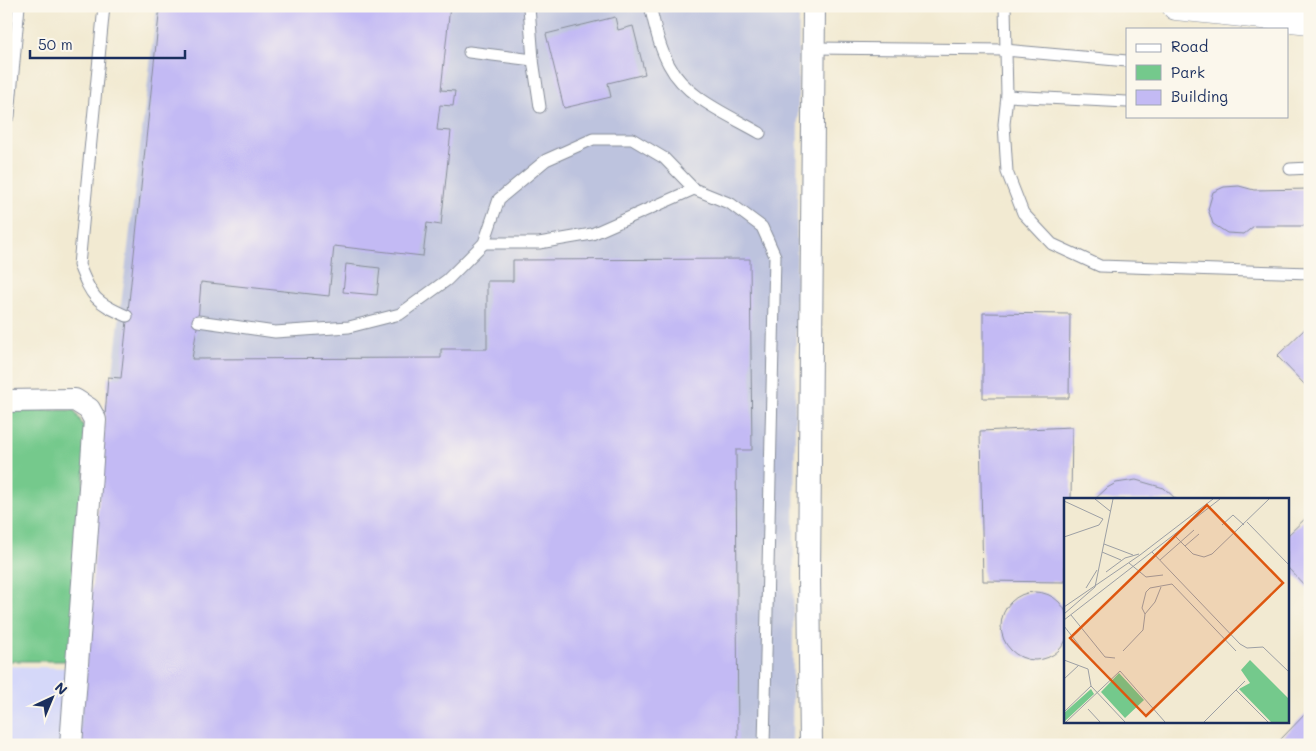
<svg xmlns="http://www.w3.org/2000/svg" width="1316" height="751" font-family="Mali,sans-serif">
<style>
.built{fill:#d5d8f9}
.industrial{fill:#bdc3de}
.green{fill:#74c98c;stroke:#487c75}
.building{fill:#c3baf4}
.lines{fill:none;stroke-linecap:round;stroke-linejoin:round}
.service-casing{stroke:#868c98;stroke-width:13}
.minor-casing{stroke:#868c98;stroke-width:24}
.primary-casing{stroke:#868c98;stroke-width:29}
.service{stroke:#fff;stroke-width:11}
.minor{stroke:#fff;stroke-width:22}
.primary{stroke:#fff;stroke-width:28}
.inset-road{fill:none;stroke:#9c9fa4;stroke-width:1}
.view{fill:#de5710;fill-opacity:0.15;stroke:#de5710;stroke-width:2.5}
.inset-edge{fill:none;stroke:#1b2f5e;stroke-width:2.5}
</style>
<rect width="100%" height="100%" fill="#fbf7ec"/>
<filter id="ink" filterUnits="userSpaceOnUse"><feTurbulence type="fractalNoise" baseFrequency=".02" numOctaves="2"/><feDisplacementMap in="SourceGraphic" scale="10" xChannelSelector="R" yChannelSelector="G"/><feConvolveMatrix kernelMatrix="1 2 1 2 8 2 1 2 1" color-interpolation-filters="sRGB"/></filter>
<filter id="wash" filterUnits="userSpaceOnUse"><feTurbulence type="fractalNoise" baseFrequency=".0096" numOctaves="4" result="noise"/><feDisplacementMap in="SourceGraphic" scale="20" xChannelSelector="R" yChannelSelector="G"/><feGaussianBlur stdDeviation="1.12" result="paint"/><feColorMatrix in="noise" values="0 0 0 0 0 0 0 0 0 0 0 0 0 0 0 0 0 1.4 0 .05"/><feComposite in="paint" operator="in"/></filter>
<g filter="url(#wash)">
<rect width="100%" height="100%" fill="#f2ead2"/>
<path class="built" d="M6 666 70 668 62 745H6Z"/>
<path class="industrial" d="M157 6H799L792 745H77L109 405Z"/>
<path class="green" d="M6 410H74L87 432 72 661H6Z"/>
<g id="blocks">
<g class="building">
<path d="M160 6H450L441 90 455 91 453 106 440 105 437 130 451 131 441 225 427 223 423 256 334 246 329 296 201 282 198 321 192 359 441 358V349H487V281H513V260L750 259 752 450H736L738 745H80L108 377 121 378Z"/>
<path d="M615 17 618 30 633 26 645 74 608 83 611 97 564 108 546 34Z"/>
<path d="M1239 186 1254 190 1310 189V226H1254L1244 234 1227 233 1213 224 1208 209 1213 192 1224 187Z"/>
<path d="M346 264 380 268 377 295 343 292Z"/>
<path d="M983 313 1070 314 1069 398H983Z"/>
<path d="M1310 324V390L1277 356Z"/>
<path d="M1072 427 1071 500H1065V582L983 581 980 431Z"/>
<path d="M1136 480 1164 488 1177 500H1094L1107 488 1116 483Z"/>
<path d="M1310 514V591L1287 567V536Z"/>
<circle cx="1035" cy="626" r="34"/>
<path d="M1310 709V745H1285L1280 740Z"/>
</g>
</g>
</g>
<g filter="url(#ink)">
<use href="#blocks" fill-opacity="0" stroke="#868c98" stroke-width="1"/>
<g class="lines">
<g class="service-casing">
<g id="service">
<path d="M104 6 79 265C92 298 95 302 127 316"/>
<path d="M650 6C655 26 659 47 669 65 686 98 729 115 760 133"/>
<path d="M1005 6 1007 96 1004 124 1007 172 1023 213 1052 244 1100 266 1310 273"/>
<path d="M529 7 533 60 540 107"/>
<path d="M814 48 1005 50 1127 61"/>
<path d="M469 52 533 60"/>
<path d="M1007 96 1127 102"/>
<path d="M9 116 19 6"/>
<path d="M1290 169 1310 168"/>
<path d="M484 243H539L592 234 694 189"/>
<path d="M198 321 275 332 349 327 400 314 447 280 484 243 499 199 546 160 593 139H632L664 158 694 189 731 204 762 227 775 256 764 745"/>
</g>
</g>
<g class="minor-casing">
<g id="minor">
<path d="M6 401 75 400 89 409 95 420 71 745"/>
<path d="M811 745 809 575 814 6"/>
</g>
</g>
<g class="primary-casing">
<path id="primary" d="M1176 6 1310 20"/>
</g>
<use href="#service" class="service"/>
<use href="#minor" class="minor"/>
<use href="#primary" class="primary"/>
</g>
</g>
<g transform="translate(1064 498)">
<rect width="225" height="225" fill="#f2ead2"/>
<path d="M186 162 225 201V224H207L175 191 186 185 177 172ZM55 175 80 202 61 220 37 194ZM27 191 30 196 0 224V215Z" fill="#74c98c"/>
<path class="inset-road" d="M31 1 46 13M0 3 39 21 35 27 0 39M183 24 225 67M158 27 169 17 180 27M110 37 129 56 140 59 148 56 205 1M40 46 69 57M121 48 135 36M38 54 57 62M88 54 176 146 183 150 199 149 225 174M96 62 130 32M65 65 82 79 99 77M42 74 61 60 75 56M22 90 33 72M55 93 74 75M0 109 76 57 149 1M0 116 31 89 49 1M81 116 91 104 97 89M7 117 41 159 51 160M0 122 156 1M0 128 18 151M59 153 79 132 81 116 78 110 82 94 86 90 108 86 172 153M0 162 24 171 27 188 61 224M0 181 15 167M172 192 204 224M24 211 36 224M0 214 27 188M2 224 56 173 101 224M140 224 181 183"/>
<path class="view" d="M143 7 219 85 82 218 6 140Z"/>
<rect width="225" height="225" class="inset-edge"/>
</g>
<rect width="1316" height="751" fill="none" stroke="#fbf7ec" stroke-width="25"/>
<rect x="1126" y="28" width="162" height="90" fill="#fbf7ec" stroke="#a1a7b3"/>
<rect x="1136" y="44" width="25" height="8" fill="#ffffff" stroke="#a1a7b3"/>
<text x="1171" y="52" font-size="15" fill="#1b2f5e">Road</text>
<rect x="1136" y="65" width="25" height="15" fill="#74c98c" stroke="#a1a7b3"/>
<text x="1171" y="78" font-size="15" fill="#1b2f5e">Park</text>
<rect x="1136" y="90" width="25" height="15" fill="#c3baf4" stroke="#a1a7b3"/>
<text x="1171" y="102" font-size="15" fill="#1b2f5e">Building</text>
<g transform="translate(52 698) rotate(44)" stroke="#fbf7ec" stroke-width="4" paint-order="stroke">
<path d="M0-4L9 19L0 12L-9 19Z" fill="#1b2f5e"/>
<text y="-8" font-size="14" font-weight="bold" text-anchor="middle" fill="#1b2f5e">N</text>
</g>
<path d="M30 50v8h155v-8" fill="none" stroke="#1b2f5e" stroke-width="2.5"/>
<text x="38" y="50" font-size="15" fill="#1b2f5e" stroke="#fbf7ec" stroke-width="4" paint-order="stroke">50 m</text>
</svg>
